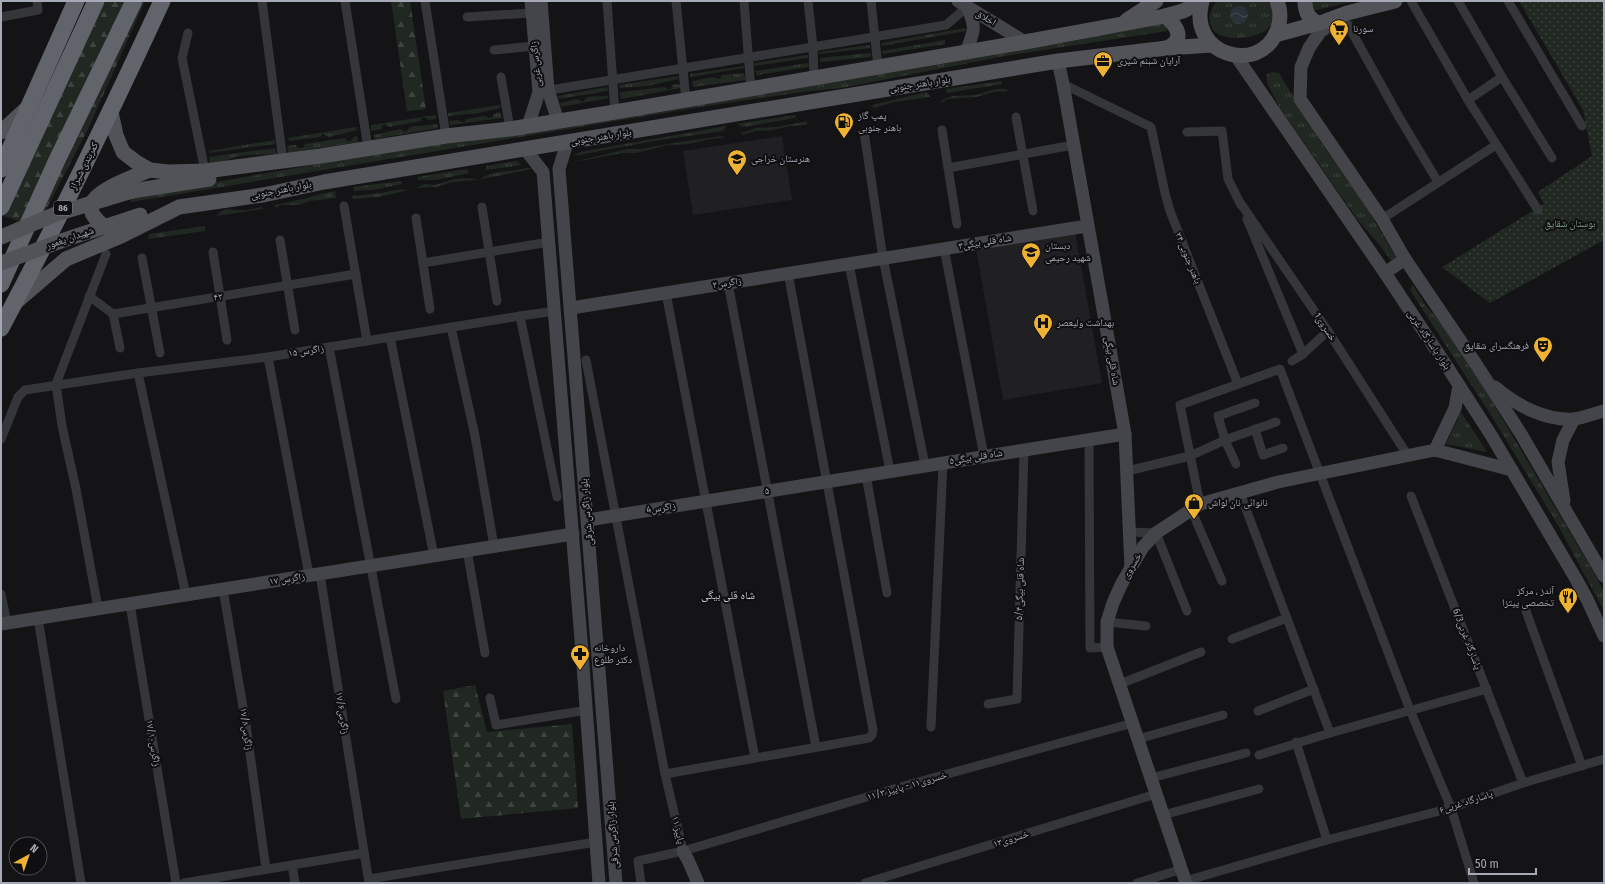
<svg xmlns="http://www.w3.org/2000/svg" width="1605" height="884" font-family="'Fira Sans Condensed','Noto Naskh Arabic',sans-serif">
<style>
.built{fill:#202023}
.grass{fill:url(#grass-tufts)}
.forest{fill:url(#forest-firs)}
.park{fill:url(#park-dots)}
.water{fill:url(#water-waves)}
.lines{fill:none;stroke-linecap:round;stroke-linejoin:round}
.street{stroke:#35363a;stroke-width:9}
.secondary{stroke:#43454a;stroke-width:13}
.primary{stroke:#515359;stroke-width:15}
.highway{stroke:#61646b;stroke-width:17}
.primary-bridge{stroke:#515359;stroke-width:15}
.labels{text-anchor:middle;dominant-baseline:central;stroke-width:4;stroke-linejoin:round;paint-order:stroke}
.shield{fill:#0f0f11;stroke:#797c84;stroke-width:1}
.shield-label{font-size:9px;font-weight:bold;fill:#a6aab6}
.street-label{font-size:10px;fill:#a6aab6;stroke:#0f0f11}
.poi-label{font-size:10px;fill:#a6aab6;stroke:#0f0f11;text-anchor:start}
.park-label{font-size:10px;fill:#7da180;stroke:#0f0f11}
.neighbourhood-label{font-size:11px;fill:#c7c9d2;stroke:#0f0f11}
</style>
<defs>
<pattern id="grass-tufts" width="24" height="20" patternUnits="userSpaceOnUse"><rect width="24" height="20" fill="#202821"/><path d="M3 7l-1-3M5 7V3M7 7l1-3M15 17l-1-3M17 17v-4M19 17l1-3" fill="none" stroke="#3d443f"/></pattern>
<pattern id="forest-firs" width="22" height="20" patternUnits="userSpaceOnUse"><rect width="22" height="20" fill="#202821"/><path d="M5 1l3.5 6h-7zM16 11l3.5 6h-7z" fill="#3d443f"/></pattern>
<pattern id="park-dots" width="8" height="8" patternUnits="userSpaceOnUse"><rect width="8" height="8" fill="#202821"/><path d="M2 2h.1M6 6h.1" fill="none" stroke="#3d443f" stroke-width="1.8" stroke-linecap="round"/></pattern>
<pattern id="water-waves" width="16" height="10" patternUnits="userSpaceOnUse"><rect width="16" height="10" fill="#2a3239"/><path d="M0 5q4-4 8 0t8 0" fill="none" stroke="#464d53"/></pattern>
</defs>
<rect width="100%" height="100%" fill="#141416"/>
<g class="built">
<path d="M782 136 792 200 693 215 683 151Z"/>
<path d="M1075 232 1102 383 1003 400 976 249Z"/>
</g>
<g class="grass">
<path d="M1217 1H1268L1272 7 1273 24C1270 26 1267 30 1263 32 1253 38 1235 40 1223 36 1206 31 1207 12 1217 1Z"/>
<path d="M1312 1H1356L1312 11Z"/>
<path d="M1164 21 1167 31 1005 56 841 88 802 92 700 107 131 202 130 197 449 141Z"/>
<path d="M965 28 966 31 882 46 881 43Z"/>
<path d="M945 40V44L883 54 882 51Z"/>
<path d="M869 45 871 48 819 54V52Z"/>
<path d="M871 53V57L821 62 820 58Z"/>
<path d="M807 55 808 58 754 66V63Z"/>
<path d="M808 63 809 67 757 75 755 71Z"/>
<path d="M744 66V68L691 77 690 74Z"/>
<path d="M1273 72 1279 73 1322 144 1367 208 1398 261 1393 263 1377 242 1357 219 1280 108 1267 83V74Z"/>
<path d="M744 73 746 80 693 87 692 81 713 77 720 79 722 75Z"/>
<path d="M678 76 679 79 647 86 620 88 619 85Z"/>
<path d="M1001 81 1002 84 947 93 946 89Z"/>
<path d="M679 84 681 88 621 99 620 92 665 87 668 89H671L672 85Z"/>
<path d="M607 87 608 91 558 99V96Z"/>
<path d="M996 89H1005L1009 91 993 92 976 97 948 99 941 103 942 100 953 96 976 95Z"/>
<path d="M927 92 930 97 894 102 874 108 872 105Z"/>
<path d="M608 96V98L561 107 560 103 578 99 583 102 587 97Z"/>
<path d="M500 105V108L479 113 448 116V113Z"/>
<path d="M500 112 502 118 450 125 449 121 458 120 461 122H465L466 119 485 116 489 118 492 117 494 114Z"/>
<path d="M436 115V119L428 120 427 118H421V121L389 127 385 124 383 125 381 129 371 131V125Z"/>
<path d="M795 115 796 118 743 127 736 124Z"/>
<path d="M807 121V125L790 126 773 130 755 131 742 135 741 133 756 128 777 127Z"/>
<path d="M437 124 438 128 375 139 374 135 400 129 406 132 410 127Z"/>
<path d="M726 126 723 131 654 141 573 156 580 152Z"/>
<path d="M356 127 357 130 329 137 323 134 320 137 289 141 288 138Z"/>
<path d="M357 136 358 142 288 153 287 146 296 145 299 148H303L305 144 345 138 347 141H351L354 137Z"/>
<path d="M722 136 725 138 710 139 689 144 668 145 636 153H622L570 163 627 149H642L673 143Z"/>
<path d="M274 140 275 144 209 153V151Z"/>
<path d="M275 148 277 155C265 154 241 154 230 159 223 162 218 165 210 167L209 157Z"/>
<path d="M516 161 522 165 486 170V166Z"/>
<path d="M526 168H532L523 171 481 179C490 170 514 172 526 168Z"/>
<path d="M467 169 469 173 436 180H418L417 177Z"/>
<path d="M471 178 477 180 453 182 436 187 416 188 424 184 435 185 454 179Z"/>
<path d="M401 181 402 184 373 190 354 191 353 187Z"/>
<path d="M402 189 408 190 379 197 353 199 352 196 380 193Z"/>
<path d="M335 191 336 198 309 201 299 205H280L276 208 274 205C295 202 314 195 335 191Z"/>
<path d="M262 207 263 209 216 216C225 205 231 211 243 210 249 210 256 208 262 207Z"/>
<path d="M205 226V231L148 239 149 234Z"/>
<path d="M1413 285 1426 306 1447 329 1487 393 1593 571 1604 592V611L1559 527 1489 412 1410 290Z"/>
<path d="M1461 412 1487 452 1446 444Z"/>
</g>
<g class="forest">
<path d="M91 1H145L88 129 37 227 1 215Z"/>
<path d="M391 1H410L426 109 407 111Z"/>
<path d="M475 685 487 732 572 724 578 808 461 819 443 691Z"/>
</g>
<path class="park" d="M1519 1H1604V224L1601 226 1604 230V240L1490 303 1442 267 1544 204 1538 192 1592 156 1583 110Z"/>
<circle class="water" cx="1239" cy="15" r="9"/>
<g class="lines">
<g class="street">
<path d="M262 1 283 161"/>
<path d="M345 1 368 148"/>
<path d="M425 1 446 136"/>
<path d="M607 1 615 112"/>
<path d="M676 1 686 100"/>
<path d="M744 1 751 90"/>
<path d="M808 1 813 47 814 78"/>
<path d="M871 1 878 67"/>
<path d="M1411 1 1468 100 1538 210"/>
<path d="M1458 1 1502 77 1552 158"/>
<path d="M1508 1 1582 126"/>
<path d="M1343 16 1399 117 1438 182"/>
<path d="M1 17 38 10 37 1"/>
<path d="M467 17 532 13"/>
<path d="M188 33 182 58 205 171"/>
<path d="M494 50 535 46"/>
<path d="M501 77 510 129"/>
<path d="M1063 84 1151 127 1165 193 1170 211 1238 384"/>
<path d="M544 91 946 25 967 7"/>
<path d="M1468 100 1502 77"/>
<path d="M1016 117 1033 211"/>
<path d="M942 130 957 224"/>
<path d="M864 132 883 258 925 465"/>
<path d="M1187 132 1222 131 1228 179 1241 205"/>
<path d="M948 168 1073 145"/>
<path d="M1239 201 1328 331 1408 456"/>
<path d="M344 206 367 341"/>
<path d="M482 207 497 301"/>
<path d="M416 218 430 309"/>
<path d="M1247 219 1303 354"/>
<path d="M1382 219 1496 145"/>
<path d="M280 240 295 330"/>
<path d="M944 248 984 456"/>
<path d="M213 252 227 340"/>
<path d="M142 258 160 353"/>
<path d="M423 263 549 242"/>
<path d="M849 264 890 471"/>
<path d="M728 283 816 747"/>
<path d="M666 293 755 758"/>
<path d="M89 296 113 314"/>
<path d="M113 314 356 274"/>
<path d="M113 314 120 348"/>
<path d="M520 316 557 497"/>
<path d="M451 327 475 436 494 546"/>
<path d="M390 337 434 556"/>
<path d="M329 347 396 699"/>
<path d="M268 357 309 575"/>
<path d="M586 360 665 774 683 851"/>
<path d="M1292 361 1303 354 1328 331"/>
<path d="M138 373 186 595"/>
<path d="M1255 429 1263 455 1283 448"/>
<path d="M1 439 18 397 25 390 138 373 268 357 520 316 555 311"/>
<path d="M1089 439 1090 648 1107 647"/>
<path d="M1236 464 1225 440 1218 416 1255 403"/>
<path d="M1127 471 1190 456 1225 440 1276 422"/>
<path d="M866 475 887 593"/>
<path d="M1240 493 1330 733"/>
<path d="M1411 496 1523 783"/>
<path d="M1200 504 1180 405 1280 369 1410 710 1451 808 1474 883"/>
<path d="M1191 509 1222 581"/>
<path d="M1129 532 1156 533 1187 611"/>
<path d="M467 550 485 653"/>
<path d="M320 574 369 883"/>
<path d="M223 589 246 725 266 869"/>
<path d="M1 594 7 623"/>
<path d="M130 604 176 883"/>
<path d="M98 608 76 489 62 426 56 384 106 254"/>
<path d="M1526 611 1582 766"/>
<path d="M38 618 81 883"/>
<path d="M1107 622 1146 626"/>
<path d="M1232 639 1287 618"/>
<path d="M1120 684 1201 652"/>
<path d="M490 698 496 725 587 710"/>
<path d="M988 704 1017 699 1024 450"/>
<path d="M1258 711 1314 689"/>
<path d="M931 727 943 463"/>
<path d="M1138 739 1223 715"/>
<path d="M1296 742 1327 840"/>
<path d="M1259 755 1330 733 1487 689"/>
<path d="M665 774 869 738 872 735 873 730 788 273"/>
<path d="M1151 778 1246 753"/>
<path d="M1163 815 1259 789"/>
<path d="M292 865 295 883"/>
<path d="M369 879 596 842"/>
<path d="M1185 881 1327 840 1451 808 1523 783 1604 759"/>
<path d="M184 883 364 853"/>
<path d="M641 883 638 861 683 851 911 784 1133 723"/>
<path d="M865 883 1156 794"/>
<path d="M1137 883 1182 869"/>
</g>
<g class="secondary">
<path d="M541 1 548 90 558 121"/>
<path d="M958 1 1025 42"/>
<path d="M1338 19 1320 32 1309 48 1301 67 1300 99 1382 219 1405 259 1474 361 1521 434 1604 576"/>
<path d="M966 52C974 31 977 28 967 7"/>
<path d="M1236 56 1385 273 1448 368 1491 435 1576 579 1587 599 1604 636"/>
<path d="M1058 61 1063 84 1125 434 1131 568"/>
<path d="M528 126 539 92 531 1"/>
<path d="M567 143 559 169 616 883"/>
<path d="M525 149 543 172 582 652 599 883"/>
<path d="M1385 273 1405 259"/>
<path d="M571 308 1087 226"/>
<path d="M1495 387C1516 405 1545 421 1574 419 1584 418 1594 413 1604 411"/>
<path d="M1435 450 1455 408 1459 386"/>
<path d="M1564 501 1558 462 1563 440 1574 419"/>
<path d="M588 520 1125 434"/>
<path d="M1 624 573 534"/>
<path d="M683 851 688 860 698 883"/>
<path d="M1186 883 1107 647V622L1113 603 1122 583 1143 547 1156 533 1200 504 1278 482 1435 450 1512 470"/>
</g>
<g class="primary">
<path d="M1202 1C1187 55 1259 76 1277 31 1281 21 1281 11 1277 1"/>
<path d="M1305 1C1305 12 1308 18 1318 23"/>
<path d="M1165 16C1177 26 1186 39 1167 48"/>
<path d="M1127 20 1156 1"/>
<path d="M1275 35 1323 22 1347 13 1395 1"/>
<path d="M111 112 116 135 123 152 136 162 150 170 168 172 205 171 321 156 446 136 510 129 615 112 1025 42 1165 16 1183 11 1202 1"/>
<path d="M1 132 28 107"/>
<path d="M132 191 209 179"/>
<path d="M115 232C106 227 90 219 91 206 92 191 137 175 150 170"/>
<path d="M16 302 66 259 121 236 179 207 263 195 324 182 1058 61 1167 48 1212 45"/>
</g>
<g class="highway">
<path d="M1 169 76 1"/>
<path d="M1 207 96 1"/>
<path d="M1 284 57 160 134 1"/>
<path d="M1 328C58 221 111 112 162 1"/>
</g>
<g class="primary-bridge">
<path d="M1 237 56 214 132 191"/>
<path d="M1 263 64 240 140 215"/>
</g>
</g>
<defs>
<g id="supermarket-pin" transform="scale(1)"><path d="M0 17L-7.5 6A9.5 9.5 0 1 1 7.5 6Z" fill="#efb233" stroke="#0f0f11"/><path d="M-6-5.5h2.5l.6 2H6L4.5 2H-2.5L-4.4-4H-6ZM-1.5 3.2a1.3 1.3 0 1 0 .1 0ZM3 3.2a1.3 1.3 0 1 0 .1 0Z" fill="#111"/></g>
<g id="office-pin" transform="scale(1)"><path d="M0 17L-7.5 6A9.5 9.5 0 1 1 7.5 6Z" fill="#efb233" stroke="#0f0f11"/><path d="M-6-3h4V-5.5h4V-3h4V5H-6ZM-1-4.5V-3h2v-1.5ZM-6 0V1H6V0Z" fill="#111"/></g>
<g id="fuel-pin" transform="scale(1)"><path d="M0 17L-7.5 6A9.5 9.5 0 1 1 7.5 6Z" fill="#efb233" stroke="#0f0f11"/><path d="M-5.5-6h7V0h2V4h1.3V-2.5L3-4.5l.8-.8L6-3V5H2.5V1h-1V6h-7ZM-4.2-4.7v3.2H.2V-4.7Z" fill="#111"/></g>
<g id="school-pin" transform="scale(1)"><path d="M0 17L-7.5 6A9.5 9.5 0 1 1 7.5 6Z" fill="#efb233" stroke="#0f0f11"/><path d="M0-5L7-2L0 1L-7-2ZM-4 1L0 2.5L4 1V4Q0 6-4 4Z" fill="#111"/></g>
<g id="hospital-pin" transform="scale(1)"><path d="M0 17L-7.5 6A9.5 9.5 0 1 1 7.5 6Z" fill="#efb233" stroke="#0f0f11"/><path d="M-5-5h3v3.5h4V-5h3V5h-3V1.5h-4V5h-3Z" fill="#111"/></g>
<g id="theatre-pin" transform="scale(1)"><path d="M0 17L-7.5 6A9.5 9.5 0 1 1 7.5 6Z" fill="#efb233" stroke="#0f0f11"/><path d="M-5-5.5Q0-4 5-5.5V0Q5 5 0 6Q-5 5-5 0ZM-3.3-2.5H-1v1.5H-3.3ZM1-2.5H3.3v1.5H1ZM-2.8 1Q0 5.5 2.8 1Z" fill="#111"/></g>
<g id="shop-pin" transform="scale(1)"><path d="M0 17L-7.5 6A9.5 9.5 0 1 1 7.5 6Z" fill="#efb233" stroke="#0f0f11"/><path d="M-5-2.5h2.3a2.7 3.5 0 0 1 5.4 0H5L5.5 6h-11ZM-1.5-2.5h3a1.5 2.3 0 0 0-3 0Z" fill="#111"/></g>
<g id="restaurant-pin" transform="scale(1)"><path d="M0 17L-7.5 6A9.5 9.5 0 1 1 7.5 6Z" fill="#efb233" stroke="#0f0f11"/><path d="M-5-6h1v4h1v-4h1v4h1v-4h1v5L-1.5 .5V6h-2V.5L-5-1ZM5-6V6H3V1.5H1.5Q1.5-4 5-6Z" fill="#111"/></g>
<g id="pharmacy-pin" transform="scale(1)"><path d="M0 17L-7.5 6A9.5 9.5 0 1 1 7.5 6Z" fill="#efb233" stroke="#0f0f11"/><path d="M-2-6h4v4h4v4h-4v4h-4v-4h-4v-4h4Z" fill="#111"/></g>
</defs>
<g fill-rule="evenodd">
<use href="#supermarket-pin" x="1339" y="29"/>
<use href="#office-pin" x="1103" y="61"/>
<use href="#fuel-pin" x="844" y="122"/>
<use href="#school-pin" x="737" y="159"/>
<use href="#school-pin" x="1031" y="252"/>
<use href="#hospital-pin" x="1043" y="323"/>
<use href="#theatre-pin" x="1543" y="346"/>
<use href="#shop-pin" x="1194" y="503"/>
<use href="#restaurant-pin" x="1568" y="597"/>
<use href="#pharmacy-pin" x="580" y="654"/>
</g>
<g class="labels">
<rect class="shield" x="54" y="201" width="18" height="14" rx="3"/>
<g class="shield-label">
<text x="63" y="208">86</text>
</g>
<g class="street-label">
<text transform="translate(986 18) rotate(31)">اخلاق</text>
<text transform="translate(536 64) rotate(-95)">زاگرس غربی</text>
<text transform="translate(920 84) rotate(-9)">بلوار باهنر جنوبی</text>
<text transform="translate(601 137) rotate(-9)">بلوار باهنر جنوبی</text>
<text transform="translate(84 166) rotate(-63)">کمربندی شیراز</text>
<text transform="translate(281 190) rotate(-11)">بلوار باهنر جنوبی</text>
<text transform="translate(70 238) rotate(-19)">شهیدان یغمور</text>
<text transform="translate(985 242) rotate(-9)">شاه قلی بیگی۳</text>
<text transform="translate(1188 258) rotate(68)">۲۴ باهنر جنوبی</text>
<text transform="translate(727 283) rotate(-9)">زاگرس۲</text>
<text transform="translate(218 297) rotate(-9)">۴۲</text>
<text transform="translate(1325 327) rotate(56)">خسروى1</text>
<text transform="translate(1429 340) rotate(56)">بلوار پاسارگاد غربی</text>
<text transform="translate(306 351) rotate(-9)">زاگرس ۱۵</text>
<text transform="translate(1112 361) rotate(80)">شاه قلی بیگی</text>
<text transform="translate(976 457) rotate(-9)">شاه قلی بیگی۵</text>
<text transform="translate(767 491) rotate(-9)">۵</text>
<text transform="translate(661 508) rotate(-9)">زاگرس4</text>
<text transform="translate(587 512) rotate(-95)">بلوار زاگرس شرقی</text>
<text transform="translate(1132 566) rotate(-59)">خسروى</text>
<text transform="translate(287 579) rotate(-9)">زاگرس ۱۷</text>
<text transform="translate(1020 589) rotate(-88)">شاه قلی بیگی۵/۴</text>
<text transform="translate(1467 639) rotate(69)">پاسارگاد غربی6/3</text>
<text transform="translate(342 713) rotate(81)">زاگرس۱۷/۶</text>
<text transform="translate(246 729) rotate(82)">زاگرس۱۷/۸</text>
<text transform="translate(153 743) rotate(81)">زاگرس۱۷/۱۰</text>
<text transform="translate(907 786) rotate(-16)">خسروى۱۱ - پاییز ۱۱/۳</text>
<text transform="translate(1466 802) rotate(-18)">پاسارگاد غربی۶</text>
<text transform="translate(678 830) rotate(77)">پاییز ۱۱</text>
<text transform="translate(613 835) rotate(-94)">بلوار زاگرس شرقی</text>
<text transform="translate(1011 839) rotate(-17)">خسروى۱۳</text>
</g>
<g class="poi-label">
<text x="1353" y="29">سورنا</text>
<text x="1117" y="61">آرایان شبنم شیری</text>
<text x="858" y="116">پمپ گاز<tspan x="858" dy="12">باهنر جنوبی</tspan></text>
<text x="751" y="159">هنرستان خراجی</text>
<text x="1045" y="246">دبستان<tspan x="1045" dy="12">شهید رحیمی</tspan></text>
<text x="1057" y="323">بهداشت ولیعصر</text>
<text x="1529" y="346" text-anchor="end">فرهنگسرای شقایق</text>
<text x="1208" y="503">نانوائی نان لواش</text>
<text x="1554" y="591" text-anchor="end">آندز ، مرکز<tspan x="1554" dy="12">تخصصی پیتزا</tspan></text>
<text x="594" y="648">داروخانه<tspan x="594" dy="12">دکتر طلوع</tspan></text>
</g>
<g class="park-label">
<text x="1570" y="224">بوستان شقایق</text>
</g>
<g class="neighbourhood-label">
<text x="728" y="595">شاه قلی بیگی</text>
</g>
</g>
<rect width="1605" height="884" fill="none" stroke="#a6aab6" stroke-width="4"/>
<g transform="translate(28 856) rotate(40)"><circle r="19" fill="#0f0f11" stroke="#4b4d53"/>
<path d="M0-3L7 15L0 10L-7 15Z" fill="#efb233"/>
<text y="-6" font-size="11" font-weight="bold" text-anchor="middle" fill="#a6aab6">N</text>
</g>
<path d="M1469 868v6h67v-6" fill="none" stroke="#a6aab6" stroke-width="2"/>
<text x="1475" y="868" font-size="12" fill="#a6aab6" stroke="#0f0f11" stroke-width="3" paint-order="stroke">50 m</text>
</svg>
